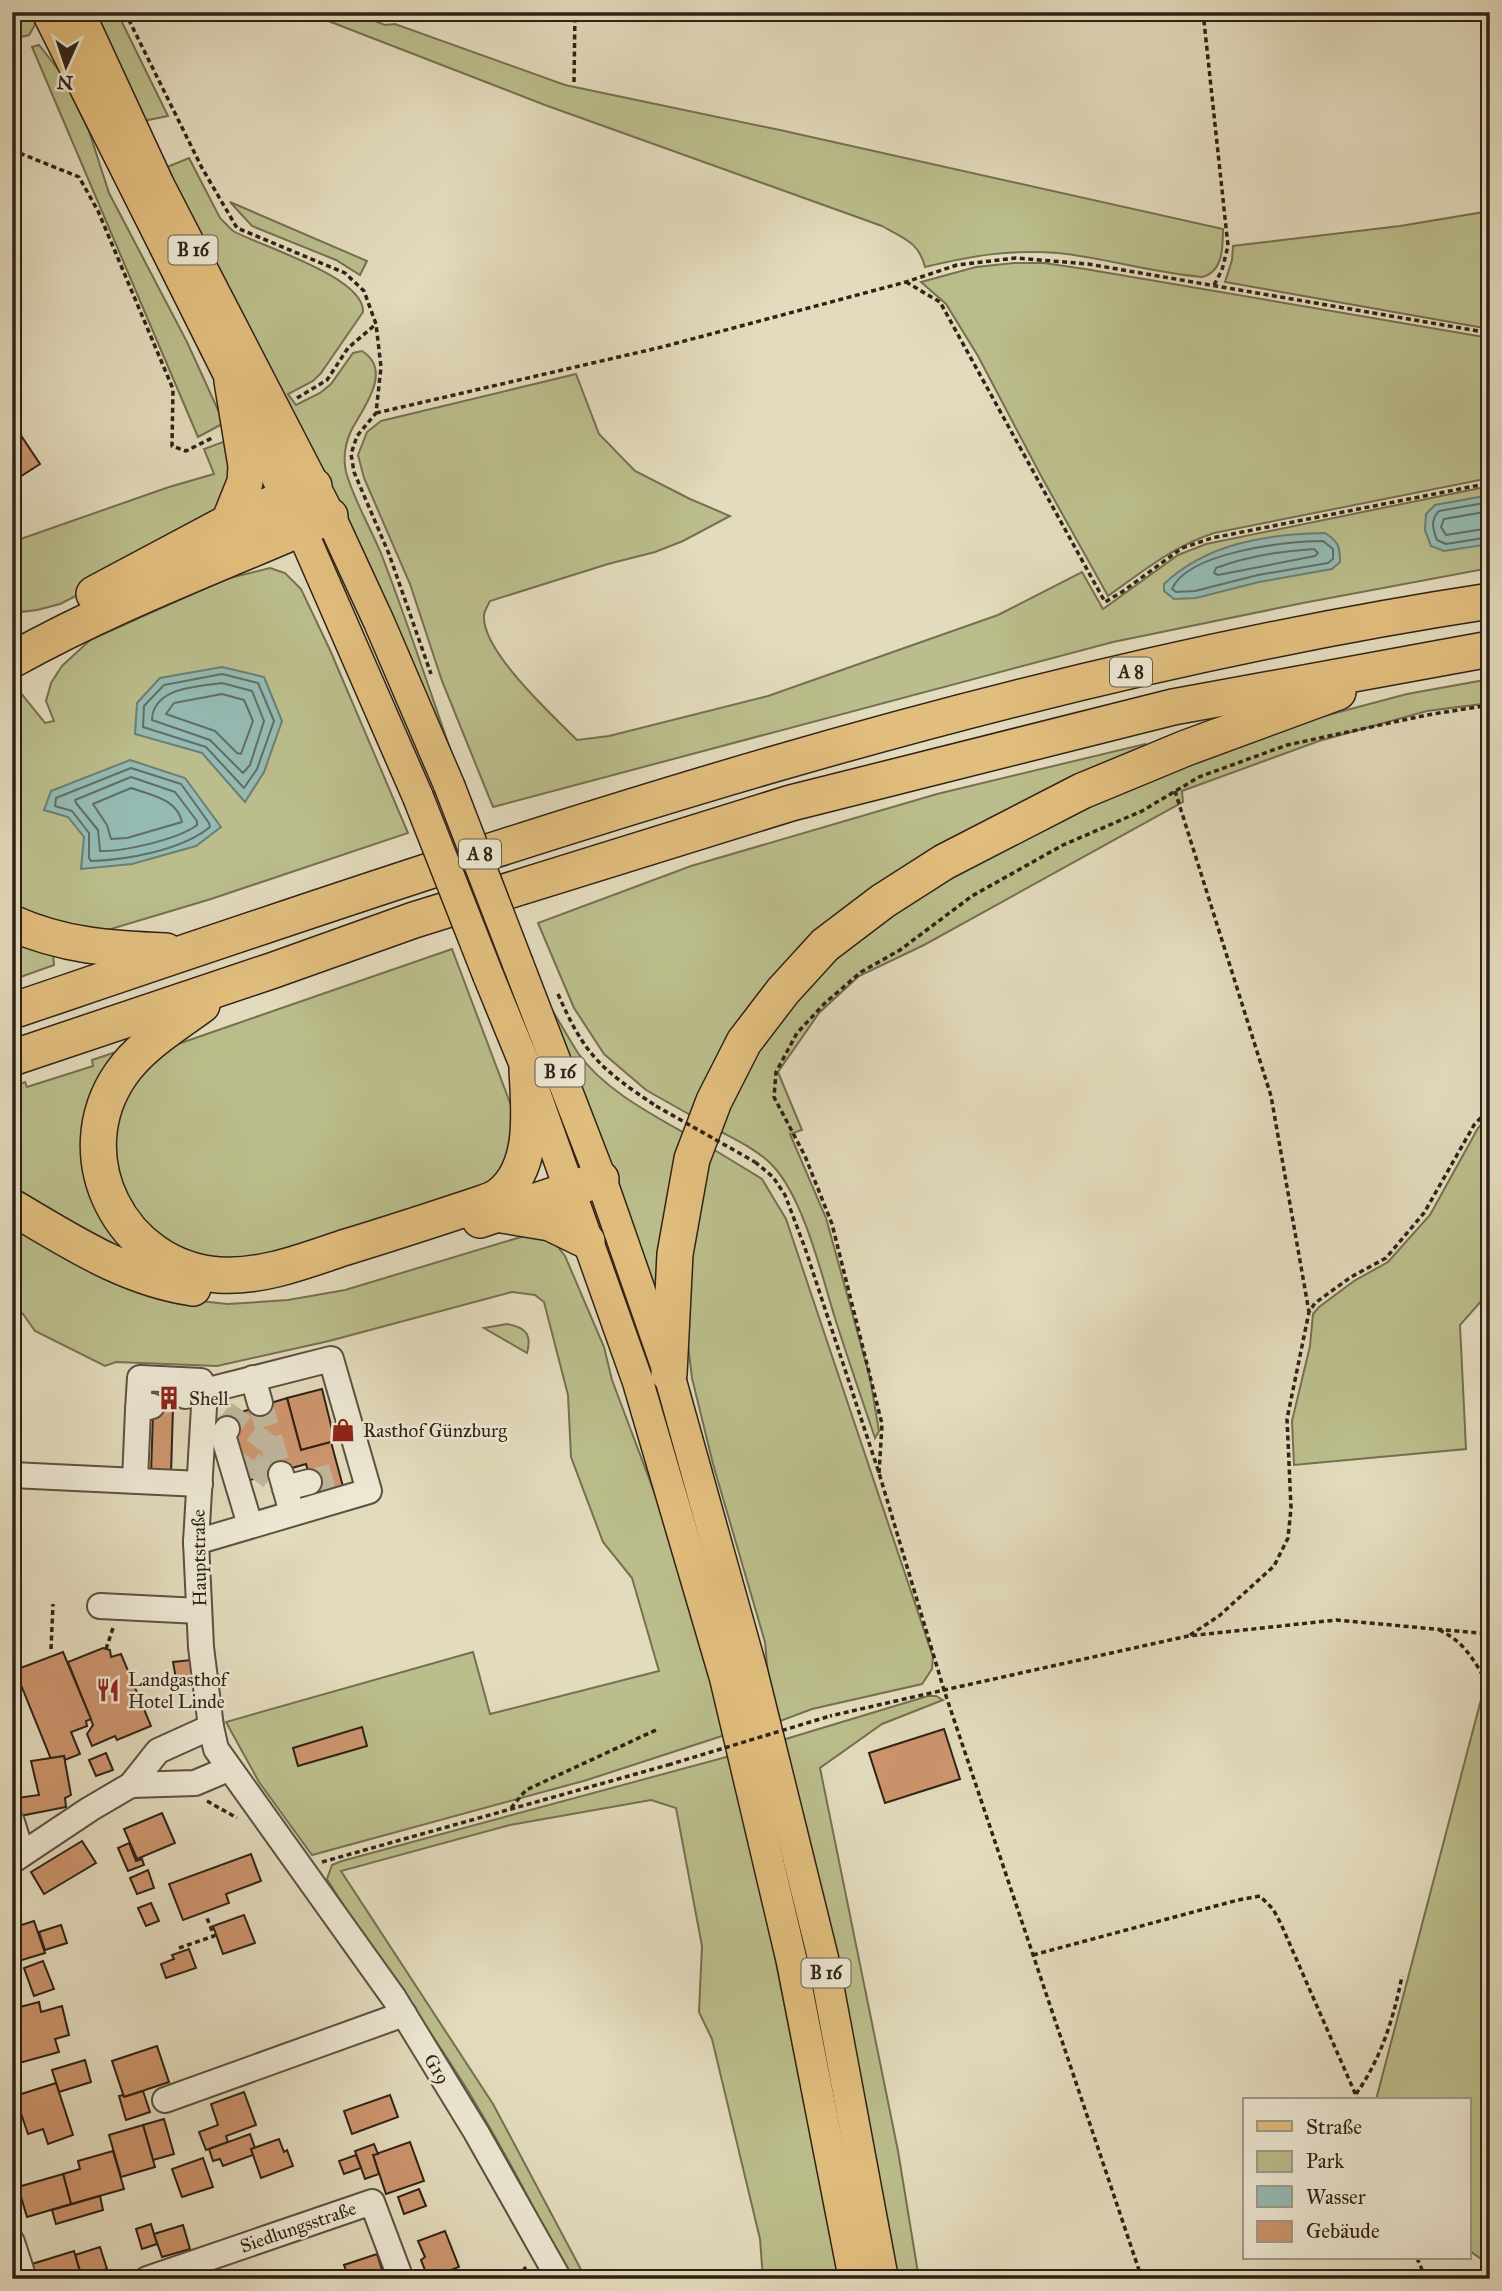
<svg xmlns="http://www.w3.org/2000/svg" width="1502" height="2291" font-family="'IM FELL Great Primer',serif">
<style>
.green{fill:#bbbe8c;stroke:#757051;stroke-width:2}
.water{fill:#95bbb4;stroke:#6c7e75;stroke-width:2}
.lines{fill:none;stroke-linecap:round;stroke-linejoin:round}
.shore{stroke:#626e65;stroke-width:2}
.building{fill:#cd956e;stroke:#2f2216;stroke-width:2}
.minor-tunnel{stroke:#bfb69c;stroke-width:24;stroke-dasharray:24 12;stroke-linecap:butt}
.minor-casing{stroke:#5c5040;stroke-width:28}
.major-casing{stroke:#2f2216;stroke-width:33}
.highway-casing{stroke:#2f2216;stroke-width:38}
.path{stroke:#2f2216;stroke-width:3.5;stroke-dasharray:5 3.5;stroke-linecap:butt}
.minor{stroke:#ede8d4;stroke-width:24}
.major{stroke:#e2be7e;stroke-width:30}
.highway{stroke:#e2be7e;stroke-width:35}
.major-bridge-casing{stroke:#2f2216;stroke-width:33;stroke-linecap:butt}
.path-bridge{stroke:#2f2216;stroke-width:3.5;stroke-dasharray:5 3.5;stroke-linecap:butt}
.major-bridge{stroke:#e2be7e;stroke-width:30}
.labels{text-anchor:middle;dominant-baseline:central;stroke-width:5;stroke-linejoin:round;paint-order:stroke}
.shield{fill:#ede8d4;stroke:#685d4f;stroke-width:2}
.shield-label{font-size:18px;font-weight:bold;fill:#2f2216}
.poi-label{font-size:19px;fill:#2f2216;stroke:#ede8d4;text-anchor:start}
.street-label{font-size:19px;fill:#2f2216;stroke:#ede8d4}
</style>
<rect width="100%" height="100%" fill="#e3dbbd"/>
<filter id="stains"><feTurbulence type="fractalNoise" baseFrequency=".00286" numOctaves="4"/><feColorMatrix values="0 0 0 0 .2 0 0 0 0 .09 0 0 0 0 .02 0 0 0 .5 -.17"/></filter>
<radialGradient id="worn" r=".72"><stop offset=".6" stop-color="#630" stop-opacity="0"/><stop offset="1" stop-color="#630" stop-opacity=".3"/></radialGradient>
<g class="green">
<path d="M12 12H31L36 23 29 35 12 39Z"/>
<path d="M90 12H117L168 116 143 121Z"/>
<path d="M305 12H352L385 25 395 24 565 85 780 130 1223 229C1223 247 1223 272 1202 277 1153 273 1106 258 1058 253 1009 249 972 256 925 267 919 242 903 238 882 226L545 105Z"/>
<path d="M39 45 61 73 89 131 109 193 187 342 224 423 198 437 32 47Z"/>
<path d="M189 158 220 218 233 231C260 246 365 277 363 312L321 373 313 381 288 394 296 405 320 393 331 384 353 353 362 351C394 371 362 409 351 431 345 444 343 458 346 472 355 504 373 531 384 561 411 632 435 706 460 778L376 581 167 167Z"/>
<path d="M230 202 367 261 360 275 336 260 252 226Z"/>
<path d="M1490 211V329L1225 282 1232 260 1233 246 1400 226Z"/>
<path d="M1014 263H1044L1085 269 1490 338V478L1214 533C1174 546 1143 571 1108 596L1040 474 978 356 946 304 921 282 976 267Z"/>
<path d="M576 374 599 434 635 471 690 499 730 516 683 541 655 552 608 564 490 601C488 605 484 611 484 616 482 651 553 716 577 740L609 736 768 696 998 615 1082 572 1103 609 1178 555 1206 544 1490 486V568L1303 603 1113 642 493 807 442 681 410 584 364 478 358 455 367 432 381 421Z"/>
<path d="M231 439 235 465 213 518 163 552 60 604 37 610 12 613V542L169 487 214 474 204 449Z"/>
<path d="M270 568 285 573 301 589 330 650 408 833 211 899 101 932 12 913V682L45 723 54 721 46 701 51 683 62 666 90 640 226 579Z"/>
<path d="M1490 679V703L1427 711 1319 741 1182 791 1183 802 924 945 859 976 819 1013 778 1072 802 1130 790 1134 826 1218 870 1378 879 1431 875 1438C861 1397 847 1356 834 1315 821 1272 803 1198 773 1166 757 1149 734 1139 714 1128L738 1077 817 966 897 903 1077 806 1313 719 1407 694Z"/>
<path d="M1145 744 1143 754 851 908 694 1117 646 1090 604 1054 574 1008 538 923 691 866 937 794Z"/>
<path d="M12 936 53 952 54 965 12 980Z"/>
<path d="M452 949 518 1124 497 1181 257 1263 214 1264 146 1233 111 1175 112 1116 145 1063 178 1044Z"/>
<path d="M552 1010C561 1024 569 1039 578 1053 603 1089 651 1114 688 1135L665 1332Z"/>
<path d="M125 1049 100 1081 134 1257 12 1193V1087L25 1082 27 1087 93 1066 92 1060Z"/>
<path d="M1490 1115V1291L1460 1325 1466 1449 1294 1465 1292 1421 1310 1346 1313 1314 1319 1307 1354 1281 1388 1262 1430 1215 1478 1128Z"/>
<path d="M708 1146 762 1179 786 1219 933 1657 932 1669 922 1684 812 1709 775 1723 770 1700 765 1642 713 1464 692 1378 686 1328 685 1256Z"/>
<path d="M12 1220 171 1298 228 1304 288 1300 345 1290 521 1237 540 1235 554 1242 565 1256 604 1347 612 1380 676 1550 725 1735 587 1780 312 1855 259 1782 226 1722 473 1652 490 1714 659 1671 632 1578 603 1542 571 1457 568 1395 544 1302 535 1295 512 1292 329 1341 217 1366 116 1362 105 1366 35 1331 23 1314 12 1306Z"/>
<path d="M507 1324C526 1327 532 1335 527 1353L484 1328Z"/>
<path d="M1483 1692 1490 1712V2266L1469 2250V2100H1378L1377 2096Z"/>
<path d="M928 1696H936L943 1700 882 1724 820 1768 898 2151 919 2279H894L779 1741Z"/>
<path d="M730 1756 773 1948 840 2279H763L760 2239 712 2039 699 2012 702 1946 676 1808 651 1800 510 1825 341 1871 493 2104 586 2279H570C539 2217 507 2155 471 2096 426 2021 372 1953 327 1879L332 1865 342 1861Z"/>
</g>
<g class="water">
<path d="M1490 495V544L1444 551 1431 546 1425 530 1426 514 1435 505Z"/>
<path d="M1325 533C1339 542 1340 547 1340 562L1332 569 1259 582 1196 598 1174 599 1164 591V584C1207 543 1268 534 1325 533Z"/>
<path d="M222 667 264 677 282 721 264 772 245 802 202 753 135 734 137 703 160 678Z"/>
<path d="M130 760 185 778 221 827 196 846 132 864 81 869 84 837 68 817 44 810 51 791Z"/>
</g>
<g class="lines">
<g class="shore">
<path d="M1490 502 1439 511C1430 520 1433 530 1437 540L1446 544 1490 537"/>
<path d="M1490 511 1444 519 1441 527 1446 535 1490 528"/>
<path d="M1323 541 1333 549V559L1328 563 1258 575 1195 591 1176 592 1172 589C1188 552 1287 541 1323 541Z"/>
<path d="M1314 549 1318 553 1315 556 1218 575 1214 573 1216 568C1248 556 1280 551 1314 549Z"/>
<path d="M222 674 258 683 274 721 257 769 244 788 206 747 143 727 144 706 164 685Z"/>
<path d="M222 683 252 691 264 721 250 765 243 773 210 740 152 720C153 687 197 687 222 683Z"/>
<path d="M222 694 244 700 253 721 241 754 237 753 215 731 166 714 174 703Z"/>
<path d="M131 768 181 784 209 823 210 827C182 850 127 860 91 861L89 858V833L72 811 55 806 56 798Z"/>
<path d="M131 777 175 792 197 821V825C179 839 123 852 100 851L98 830 76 803 75 800Z"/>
<path d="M131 788C151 795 177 799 182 822L127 838 111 839 107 825 93 804Z"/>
</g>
</g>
<g class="building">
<path d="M12 422 40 464 12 482Z"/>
<path d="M152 1385 183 1388 187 1404 156 1413 151 1401Z"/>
<path d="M322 1389 335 1441 301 1450 287 1398Z"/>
<path d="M287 1398 301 1450 331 1442 345 1494 317 1502 306 1464 243 1482 225 1417Z"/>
<path d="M173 1408 171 1474H151L153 1414Z"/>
<path d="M103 1648 110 1650 111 1657 121 1654 151 1726 117 1740 115 1736 92 1746 87 1734 93 1725 68 1662Z"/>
<path d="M63 1652 91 1719 86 1721 87 1726 71 1732 80 1754 65 1760 64 1756 51 1759 15 1670Z"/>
<path d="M191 1660 193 1677 176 1679 173 1662Z"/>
<path d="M362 1727 367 1746 298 1766 293 1748Z"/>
<path d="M944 1729 960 1779 885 1803 869 1753Z"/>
<path d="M106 1753 113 1770 96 1776 89 1760Z"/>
<path d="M64 1756 71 1795 65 1798 66 1807 20 1816 17 1798 39 1795 31 1761Z"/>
<path d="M162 1813 175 1843 137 1859 124 1829Z"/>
<path d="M82 1841 96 1863 44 1894 31 1872Z"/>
<path d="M129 1843 136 1861 142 1859 144 1865 128 1871 118 1848Z"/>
<path d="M251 1854 261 1881 226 1894 229 1903 183 1920 169 1884Z"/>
<path d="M148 1870 154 1888 137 1894 130 1878Z"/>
<path d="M151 1903 159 1921 146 1926 138 1908Z"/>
<path d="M244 1915 255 1943 223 1954 213 1926Z"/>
<path d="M34 1921 45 1953 12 1963V1928Z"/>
<path d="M61 1925 67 1943 45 1950 39 1932Z"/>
<path d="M189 1949 196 1968 166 1978 161 1964 174 1959 172 1955Z"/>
<path d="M43 1961 54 1989 34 1996 24 1968Z"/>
<path d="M39 2002 41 2012 62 2006 69 2035 55 2039 59 2052 12 2065V2009Z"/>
<path d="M157 2046 169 2082 124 2097 112 2061Z"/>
<path d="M85 2060 91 2082 59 2092 52 2070Z"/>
<path d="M56 2083 73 2135 48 2144 43 2129 28 2134 15 2096Z"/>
<path d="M143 2091 150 2112 126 2120 119 2096 123 2095 124 2097Z"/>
<path d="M244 2092 256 2125 226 2136 228 2142 206 2150 199 2132 218 2125 211 2104Z"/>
<path d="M390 2095 398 2117 352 2134 344 2111Z"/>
<path d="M164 2119 174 2154 153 2160 143 2125Z"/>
<path d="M143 2125 155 2167 121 2177 109 2135Z"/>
<path d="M250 2134 255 2148 251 2149 253 2155 223 2166 220 2159 213 2161 209 2149Z"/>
<path d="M279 2139 284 2152 287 2150 293 2166 261 2178 251 2149Z"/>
<path d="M410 2142 424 2181 386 2194 373 2155Z"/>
<path d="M374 2144 378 2154 373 2155 379 2174 365 2179 355 2151Z"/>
<path d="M113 2151 124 2189 71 2204 63 2174 80 2169 78 2161Z"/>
<path d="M356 2155 361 2168 344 2174 339 2161Z"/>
<path d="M203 2158 213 2187 182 2197 172 2169Z"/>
<path d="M63 2174 71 2204 27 2217 18 2187Z"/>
<path d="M419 2189 426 2206 404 2214 398 2197Z"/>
<path d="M100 2196 103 2210 56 2224 52 2210Z"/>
<path d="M151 2224 157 2244 142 2249 136 2229Z"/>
<path d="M183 2225 190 2249 162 2257 154 2234Z"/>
<path d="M445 2231 459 2267 432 2277 427 2275 421 2260 425 2257 418 2241Z"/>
<path d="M100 2247 107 2269 82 2277 75 2255Z"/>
<path d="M74 2251 82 2279H36L32 2264Z"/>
<path d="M377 2254 385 2279H349L344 2265Z"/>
</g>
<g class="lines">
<g class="minor-tunnel">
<path d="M260 1403 281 1474"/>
<path d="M153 1405 185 1396"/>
<path d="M227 1429 242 1408"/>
<path d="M236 1477 268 1431"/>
<path d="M254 1480 274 1453"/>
<path d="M309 1482 341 1473"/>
</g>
<g class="minor-casing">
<g id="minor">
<path d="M253 1378 260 1403"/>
<path d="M205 1390 196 1542 201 1647 211 1727 216 1749 394 1998 476 2132 559 2279"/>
<path d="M185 1396 331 1359 369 1491 196 1542"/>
<path d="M138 1410 140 1378 201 1381 205 1389"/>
<path d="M227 1429 223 1435 250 1525"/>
<path d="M281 1474 292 1513"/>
<path d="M12 1475 200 1484"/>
<path d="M135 1480 138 1410 152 1406"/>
<path d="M285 1488 309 1482"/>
<path d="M100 1606 199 1611"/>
<path d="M131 1785 195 1783 228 1769"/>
<path d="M12 1822 22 1854"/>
<path d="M12 1861 90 1809 131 1785 158 1751 211 1727"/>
<path d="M165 2100 404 2014"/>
<path d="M12 2242 24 2279"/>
<path d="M147 2279 372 2202 401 2279"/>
</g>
</g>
<g class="major-casing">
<g id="major">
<path d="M47 12 232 381 301 529 418 797"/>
<path d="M79 12 159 185 330 516 379 622 449 785"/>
<path d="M518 964 601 1179 669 1374 752 1671 823 1958 883 2279"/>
<path d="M488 975 527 1070 638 1382 725 1678 792 1962 854 2279"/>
</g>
</g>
<g class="highway-casing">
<g id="highway">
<path d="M229 522 245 482 246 466 232 381"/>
<path d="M94 594 229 522 314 486"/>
<path d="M12 660C114 603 223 563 330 516"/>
<path d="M12 923C63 946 111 949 166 951"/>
<path d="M202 1005C175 1025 141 1045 121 1074 64 1156 121 1268 219 1275 261 1278 304 1261 343 1248 389 1234 435 1219 480 1204 486 1202 495 1199 500 1195 536 1167 529 1109 527 1070"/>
<path d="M12 1011C496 847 983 678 1490 601"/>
<path d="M12 1058 274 970 414 920 791 803 1173 707 1490 649"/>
<path d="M12 1207C70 1241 125 1278 193 1288"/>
<path d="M502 1215 550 1223 587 1241"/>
<path d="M480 1220 601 1179"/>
<path d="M669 1374 675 1254 692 1159 714 1101 744 1042 783 991 825 945 883 901 944 862 1082 791 1186 748 1338 692"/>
</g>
</g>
<g class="path">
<path d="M125 12 202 168 237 228 345 273 364 291 376 324 381 367 376 413 357 436 351 454 354 472 389 554 431 674"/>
<path d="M1203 12 1228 246 1222 270 1214 285"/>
<path d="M574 82 575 12"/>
<path d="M12 150 79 177 98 211 173 389 172 446 186 451 214 437"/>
<path d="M906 282 940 302 1105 602 1122 592 1182 548 1212 538 1490 483"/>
<path d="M297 398 327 380 348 348 376 324"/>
<path d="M376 413 662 347 906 282 957 265 1016 258 1088 264 1490 333"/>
<path d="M1175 791 1271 1096 1309 1312"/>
<path d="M558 994C585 1056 601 1069 656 1106"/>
<path d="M755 1162 773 1177 785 1195 805 1248 879 1473 944 1690 830 1716"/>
<path d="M879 1473 882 1424 832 1224 805 1156 774 1097 776 1072 797 1033 825 1003 861 972 900 950 972 896 1063 845 1142 811 1199 777 1287 745 1427 715 1490 705"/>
<path d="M1439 1630C1466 1642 1476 1664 1490 1688"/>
<path d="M1190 1635 1219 1616 1274 1566 1288 1538 1291 1508 1287 1419 1309 1312 1315 1303 1351 1277 1386 1258 1424 1213 1474 1125 1490 1108"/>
<path d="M51 1649 53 1604"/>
<path d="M106 1649 113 1628"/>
<path d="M207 1801 237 1818"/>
<path d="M511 1808 526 1790 656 1730"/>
<path d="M322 1862 668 1765"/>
<path d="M179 1948 214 1936 207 1918"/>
<path d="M1033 1955 1238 1900 1260 1896 1273 1909 1281 1924 1358 2100"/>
<path d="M1356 2094C1381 2059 1394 2017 1402 1976"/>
<path d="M1417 2258 1426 2279"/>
<path d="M524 2267 531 2279"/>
<path d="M1142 2279 944 1690 1188 1636 1336 1620 1490 1634"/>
</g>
<use href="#minor" class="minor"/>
<use href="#major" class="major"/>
<use href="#highway" class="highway"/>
<g class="major-bridge-casing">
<g id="major-bridge">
<path d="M449 785 518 964"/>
<path d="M418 797 488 975"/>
</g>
</g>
<g class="path-bridge">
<path d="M656 1106 755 1162"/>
<path d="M668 1765 830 1716"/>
</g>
<use href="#major-bridge" class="major-bridge"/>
</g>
<defs>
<g id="building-bare" transform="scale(1.89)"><path d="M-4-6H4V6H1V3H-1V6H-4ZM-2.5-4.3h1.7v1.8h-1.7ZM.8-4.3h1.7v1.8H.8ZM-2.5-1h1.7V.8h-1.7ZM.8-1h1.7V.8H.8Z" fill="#8f2418" stroke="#ede8d4" stroke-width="2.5" paint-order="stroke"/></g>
<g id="shop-bare" transform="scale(1.89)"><path d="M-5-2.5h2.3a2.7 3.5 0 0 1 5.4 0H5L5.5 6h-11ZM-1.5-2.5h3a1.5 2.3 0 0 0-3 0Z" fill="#8f2418" stroke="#ede8d4" stroke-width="2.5" paint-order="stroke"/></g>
<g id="restaurant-bare" transform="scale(1.89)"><path d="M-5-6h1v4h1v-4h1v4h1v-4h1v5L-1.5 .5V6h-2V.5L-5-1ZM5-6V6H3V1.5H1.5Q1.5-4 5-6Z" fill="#8f2418" stroke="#ede8d4" stroke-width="2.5" paint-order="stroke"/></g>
</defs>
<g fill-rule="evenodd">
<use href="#building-bare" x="169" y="1398"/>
<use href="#shop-bare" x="343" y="1430"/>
<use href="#restaurant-bare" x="108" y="1690"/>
</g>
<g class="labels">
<g class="shield">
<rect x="168.5" y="235.5" width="49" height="29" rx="5"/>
<rect x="1110" y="657.5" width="42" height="29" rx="5"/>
<rect x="459" y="839.5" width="42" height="29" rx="5"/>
<rect x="535.5" y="1057.5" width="49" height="29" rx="5"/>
<rect x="801.5" y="1958.5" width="49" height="29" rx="5"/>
</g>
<g class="shield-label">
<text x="193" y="250">B 16</text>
<text x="1131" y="672">A 8</text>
<text x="480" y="854">A 8</text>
<text x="560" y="1072">B 16</text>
<text x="826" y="1973">B 16</text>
</g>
<g class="poi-label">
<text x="189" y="1398">Shell</text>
<text x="363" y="1430">Rasthof Günzburg</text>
<text x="128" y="1679">Landgasthof<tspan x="128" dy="22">Hotel Linde</tspan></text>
</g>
<g class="street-label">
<text transform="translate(199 1558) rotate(-91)">Hauptstraße</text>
<text transform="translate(437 2069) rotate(59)">G19</text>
<text transform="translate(298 2227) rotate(-19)">Siedlungsstraße</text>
</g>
</g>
<rect width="1502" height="2291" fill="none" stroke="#e3dbbd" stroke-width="42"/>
<rect x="14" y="14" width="1474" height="2263" fill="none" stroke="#2f2216" stroke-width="3.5"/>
<rect x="21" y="21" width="1460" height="2249" fill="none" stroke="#2f2216" stroke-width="2"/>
<rect x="1243" y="2098" width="228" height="161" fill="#ede8d4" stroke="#a19988" stroke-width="2"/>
<rect x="1257" y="2121" width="35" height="10" fill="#e2be7e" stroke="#a19988" stroke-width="2"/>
<text x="1306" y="2134" font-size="21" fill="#2f2216">Straße</text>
<rect x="1257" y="2151" width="35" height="21" fill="#bbbe8c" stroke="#a19988" stroke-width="2"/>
<text x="1306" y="2168" font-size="21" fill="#2f2216">Park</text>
<rect x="1257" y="2186" width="35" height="21" fill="#95bbb4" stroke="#a19988" stroke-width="2"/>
<text x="1306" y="2204" font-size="21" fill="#2f2216">Wasser</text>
<rect x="1257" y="2221" width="35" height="21" fill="#cd956e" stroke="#a19988" stroke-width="2"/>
<text x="1306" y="2238" font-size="21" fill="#2f2216">Gebäude</text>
<g transform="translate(66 66) rotate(183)" stroke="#ede8d4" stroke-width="5" paint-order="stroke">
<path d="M0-5L12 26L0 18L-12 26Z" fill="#2f2216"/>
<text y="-10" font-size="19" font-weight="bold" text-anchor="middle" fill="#2f2216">N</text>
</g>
<rect width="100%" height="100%" filter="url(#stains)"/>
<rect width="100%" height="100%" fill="url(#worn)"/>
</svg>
